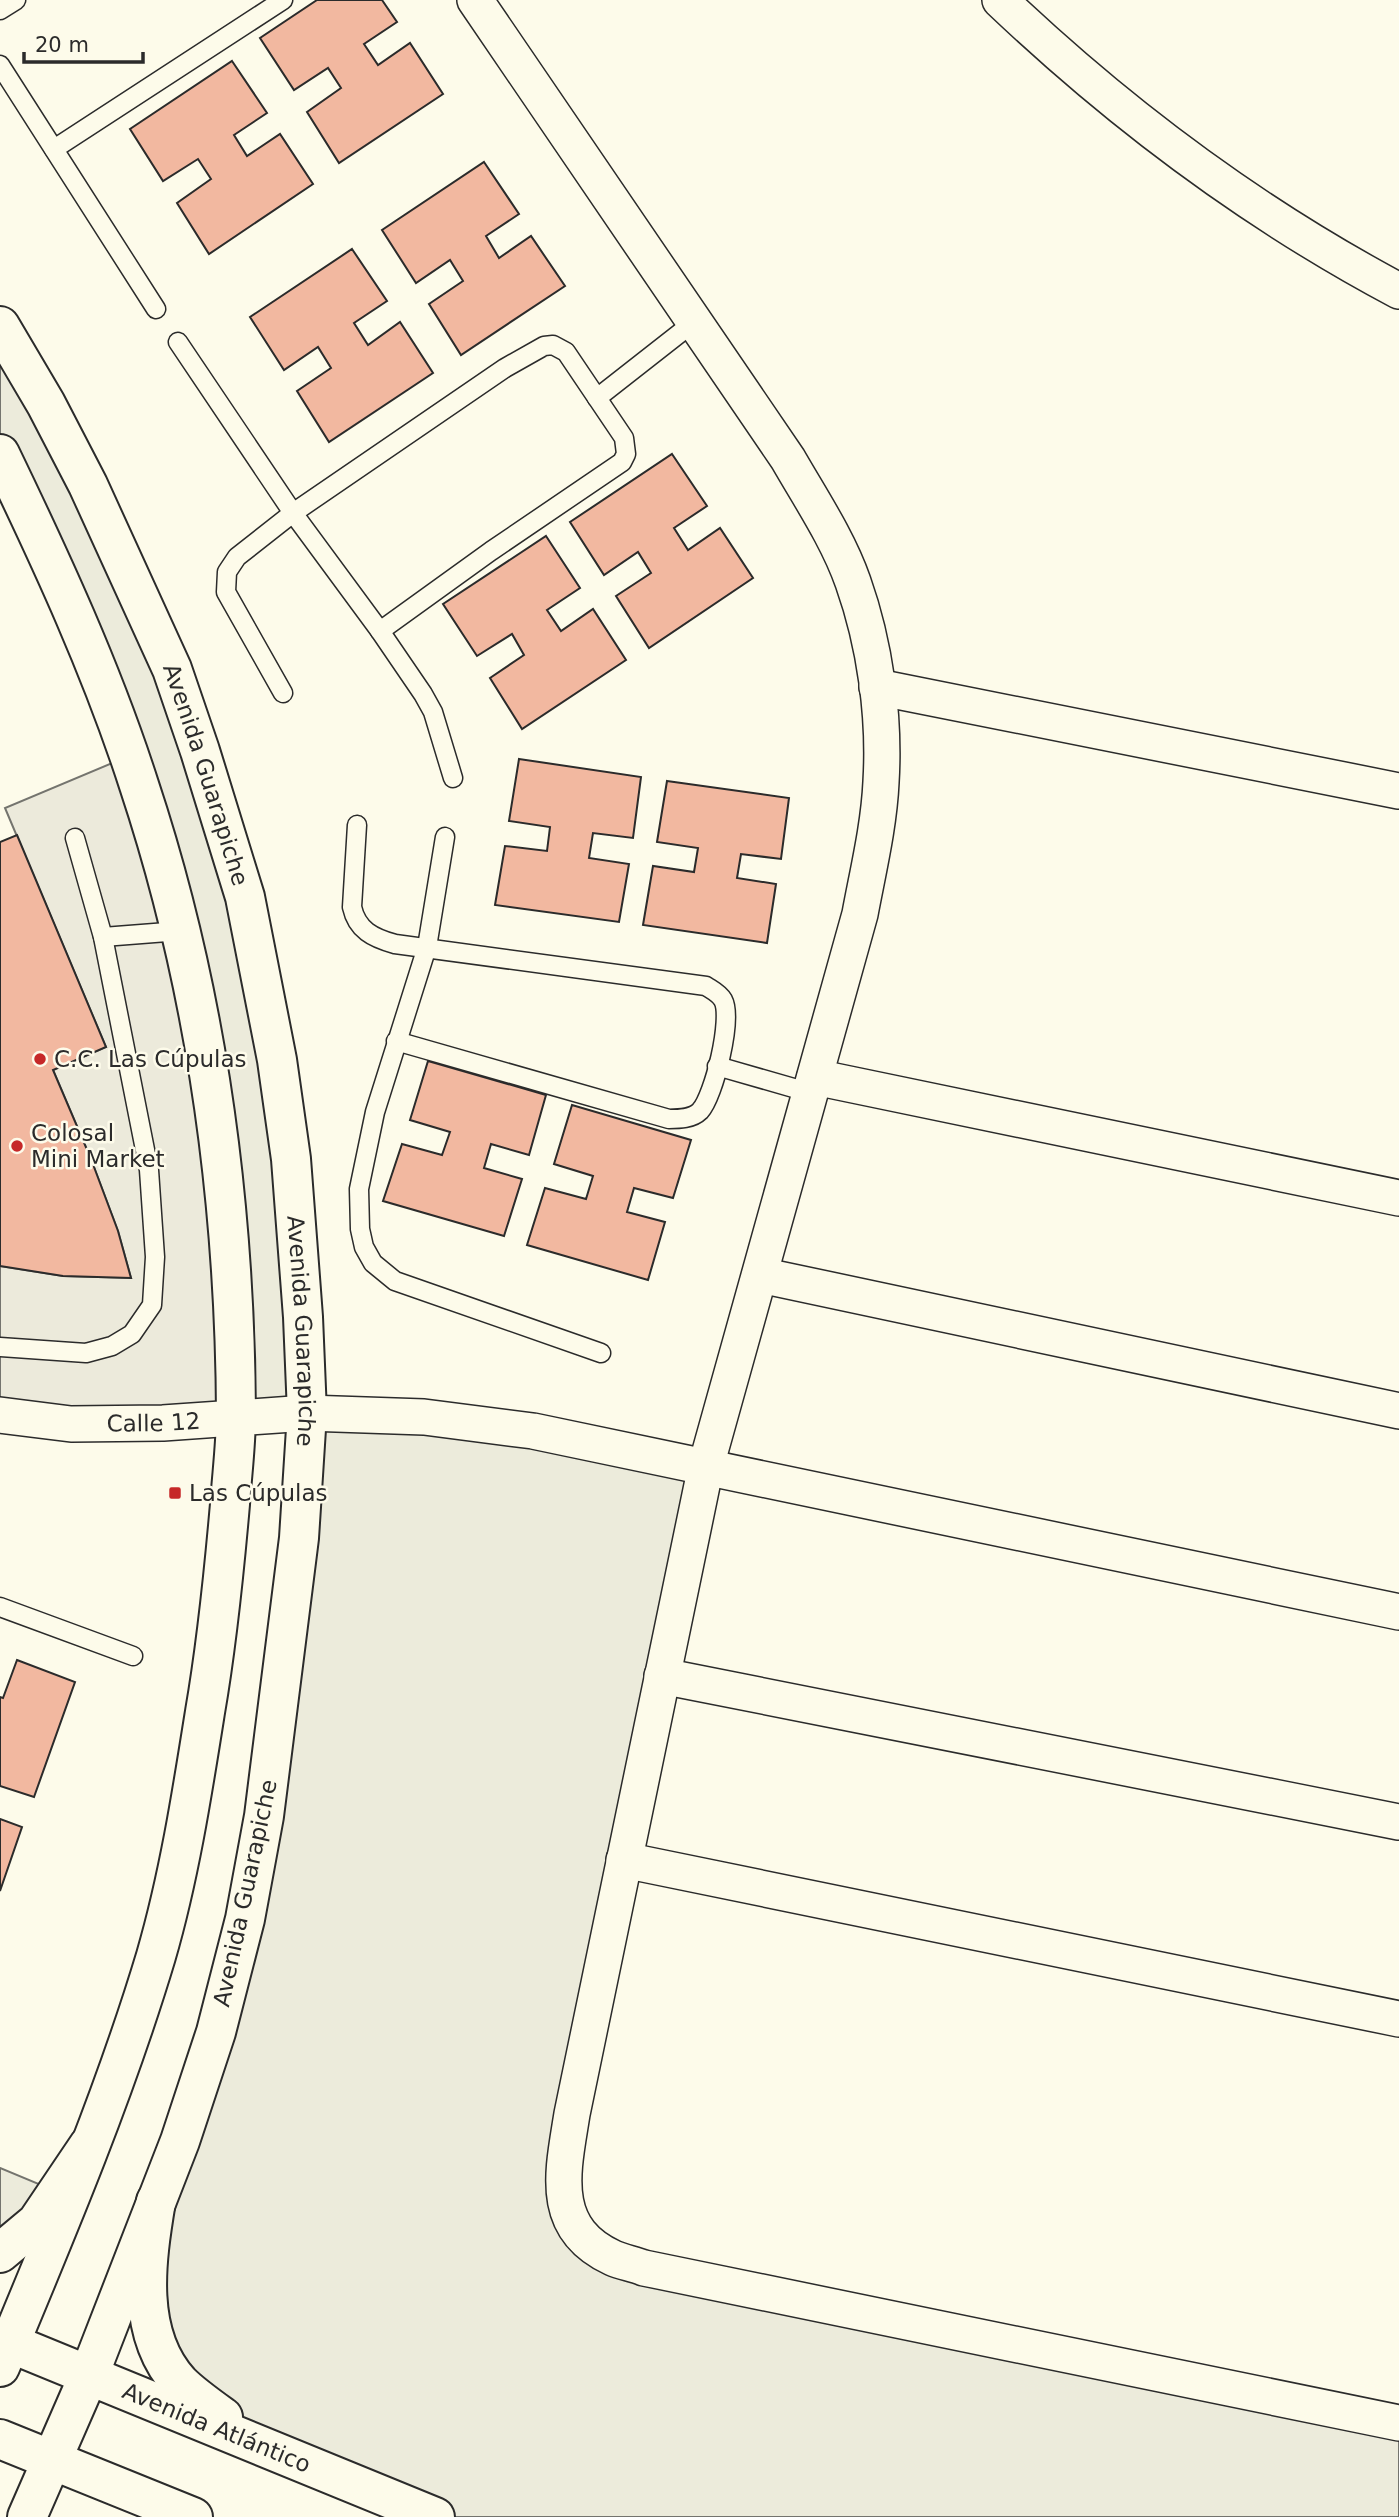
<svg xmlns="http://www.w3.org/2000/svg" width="1399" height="2517" font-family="'DejaVu Sans',sans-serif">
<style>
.green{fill:#ecebdb;stroke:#74746e;stroke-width:2}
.parking{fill:#eceadb;stroke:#74746e;stroke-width:2}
.building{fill:#f2b8a0;stroke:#2b2b2b;stroke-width:2}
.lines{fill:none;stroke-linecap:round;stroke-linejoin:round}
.service-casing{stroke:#2b2b2b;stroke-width:21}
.minor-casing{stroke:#2b2b2b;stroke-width:38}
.tertiary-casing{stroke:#2b2b2b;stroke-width:42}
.secondary-casing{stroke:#2b2b2b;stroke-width:42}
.service{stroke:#fdfbea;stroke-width:18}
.minor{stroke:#fdfbea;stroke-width:35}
.tertiary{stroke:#fdfbea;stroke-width:38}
.secondary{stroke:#fdfbea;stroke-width:38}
.poi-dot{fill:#c62828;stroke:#fdfbea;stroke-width:2.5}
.labels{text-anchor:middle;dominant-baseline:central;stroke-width:5;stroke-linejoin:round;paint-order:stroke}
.street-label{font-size:23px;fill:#2b2b2b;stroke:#fdfbea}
.poi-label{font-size:23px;fill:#2b2b2b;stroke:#fdfbea;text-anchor:start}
</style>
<rect width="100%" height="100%" fill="#fdfbea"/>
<g class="green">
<path d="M0 326 46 404 245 897 307 1413 706 1466 572 2114 586 2241 1399 2423V2517H435L274 2451 181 2383 146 2280 216 2032 307 1414 236 1418 180 931 0 454Z"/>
<path d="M0 2168 58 2192 0 2253Z"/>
</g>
<path class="parking" d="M129 756 163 861 236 1418 0 1415V1266L63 1276 131 1278 118 1231 91 1159 53 1070 106 1047 5 808Z"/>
<g class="building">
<path d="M317 0H382L397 22 364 44 378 65 410 43 443 94 339 163 307 112 341 88 328 68 294 90 260 38Z"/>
<path d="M232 61 267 113 234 135 247 156 280 134 313 184 209 254 177 203 211 179 198 159 163 181 130 129Z"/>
<path d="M484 162 519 214 486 236 499 258 531 236 565 286 461 355 429 304 463 281 450 260 416 283 382 230Z"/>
<path d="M352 249 387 301 354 323 368 345 400 322 433 373 329 442 297 391 331 368 318 347 284 370 250 317Z"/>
<path d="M672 454 707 506 674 528 688 550 720 528 753 578 649 648 616 596 651 573 638 552 604 575 570 522Z"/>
<path d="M546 536 580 588 547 610 561 631 593 609 626 660 522 729 490 678 524 655 512 634 477 656 443 604Z"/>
<path d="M519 759 641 777 633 838 593 833 589 858 629 864 619 922 495 905 505 846 547 851 550 827 509 821Z"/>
<path d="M667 781 789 798 781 859 741 854 737 878 776 884 767 943 643 925 653 866 694 872 698 848 657 842Z"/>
<path d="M17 835 106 1047 53 1070 91 1159 118 1231 131 1278 63 1276 0 1266V842Z"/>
<path d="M428 1061 546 1095 529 1155 491 1144 484 1168 522 1179 504 1236 383 1201 402 1144 442 1155 450 1132 410 1120Z"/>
<path d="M572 1105 691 1140 673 1198 634 1188 627 1212 665 1222 648 1280 527 1245 545 1188 586 1199 593 1176 554 1164Z"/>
<path d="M17 1660 75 1682 34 1797 0 1786V1697L3 1698Z"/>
<path d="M0 1819 22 1827 0 1891Z"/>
</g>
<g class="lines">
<g class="service-casing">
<g id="service">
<path d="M0 10 16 0"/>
<path d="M0 65 156 309"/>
<path d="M54 149 283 0"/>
<path d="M178 342 293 513 380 631 423 694 433 712 453 778"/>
<path d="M597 398 694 322"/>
<path d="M283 693 226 592 227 572 237 557 293 513 505 368 544 346 553 345 566 352 624 438 626 454 622 462 491 551 380 631"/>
<path d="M357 825 352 907C357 930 373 938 395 944L706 986C712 990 719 993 723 1000 733 1018 714 1096 700 1111 692 1119 679 1119 669 1119L396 1041"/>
<path d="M445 837 427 947 375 1112 359 1189 360 1229 364 1247 373 1263 395 1281 601 1353"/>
<path d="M103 937 180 931"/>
<path d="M717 1066 811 1093"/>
<path d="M0 1347 86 1353 112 1346 132 1334 152 1305 155 1257 149 1170 103 937 75 838"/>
<path d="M0 1607 133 1656"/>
</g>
</g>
<g class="minor-casing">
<g id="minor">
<path d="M475 0 788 459C811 499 838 539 853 582 875 644 885 716 881 782 879 826 868 871 860 914L706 1466 572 2114C563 2171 548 2228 613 2258 622 2262 634 2264 644 2268L1399 2423"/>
<path d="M1000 0C1120 114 1252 213 1399 291"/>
<path d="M877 687 1399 791"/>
<path d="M815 1077 1399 1198"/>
<path d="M760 1275 1399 1411"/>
<path id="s1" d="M0 1415 71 1424 163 1423 307 1413 424 1417 533 1431 1399 1612"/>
<path d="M662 1676 1399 1822"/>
<path d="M624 1860 1399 2019"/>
</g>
</g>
<g class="tertiary-casing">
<g id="tertiary">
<path id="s2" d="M0 326 46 404 88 485 172 669 200 751 245 897 277 1060 291 1159 303 1317 307 1413 299 1538 264 1816 245 1919 216 2032 180 2141 89 2375 27 2517"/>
<path d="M0 454C52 562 102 670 139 785 206 987 235 1202 236 1414 236 1444 232 1474 230 1504 224 1573 217 1643 205 1712 192 1794 179 1877 156 1956 114 2096 56 2233 0 2367"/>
</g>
</g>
<g class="secondary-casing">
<g id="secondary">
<path d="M156 2201C146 2261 135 2334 180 2383 192 2395 209 2407 223 2417"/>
<path d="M0 2253 37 2222 89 2145"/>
<path id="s3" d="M0 2339 435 2517"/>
<path d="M0 2439 193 2517"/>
</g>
</g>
<use href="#service" class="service"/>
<use href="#minor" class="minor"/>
<use href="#tertiary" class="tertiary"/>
<use href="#secondary" class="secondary"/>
</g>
<g class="poi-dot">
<circle cx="40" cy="1059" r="7"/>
<circle cx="17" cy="1146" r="7"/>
<rect x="168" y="1486" width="14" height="14" rx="3.5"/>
</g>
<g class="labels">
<g class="street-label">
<text stroke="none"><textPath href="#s2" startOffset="495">Avenida Guarapiche</textPath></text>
<text stroke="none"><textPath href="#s2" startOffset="1062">Avenida Guarapiche</textPath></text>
<text stroke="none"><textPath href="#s1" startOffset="154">Calle 12</textPath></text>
<text transform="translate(245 1893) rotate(-78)">Avenida Guarapiche</text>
<text stroke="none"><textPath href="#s3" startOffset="234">Avenida Atlántico</textPath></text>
</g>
<g class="poi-label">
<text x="54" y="1059">C.C. Las Cúpulas</text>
<text x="31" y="1133">Colosal<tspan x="31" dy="26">Mini Market</tspan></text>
<text x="189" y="1493">Las Cúpulas</text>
</g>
</g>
<path d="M24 52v10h119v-10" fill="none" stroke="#2b2b2b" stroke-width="3.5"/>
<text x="35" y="52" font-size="21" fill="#2b2b2b" stroke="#fdfbea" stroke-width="5" paint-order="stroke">20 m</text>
</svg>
